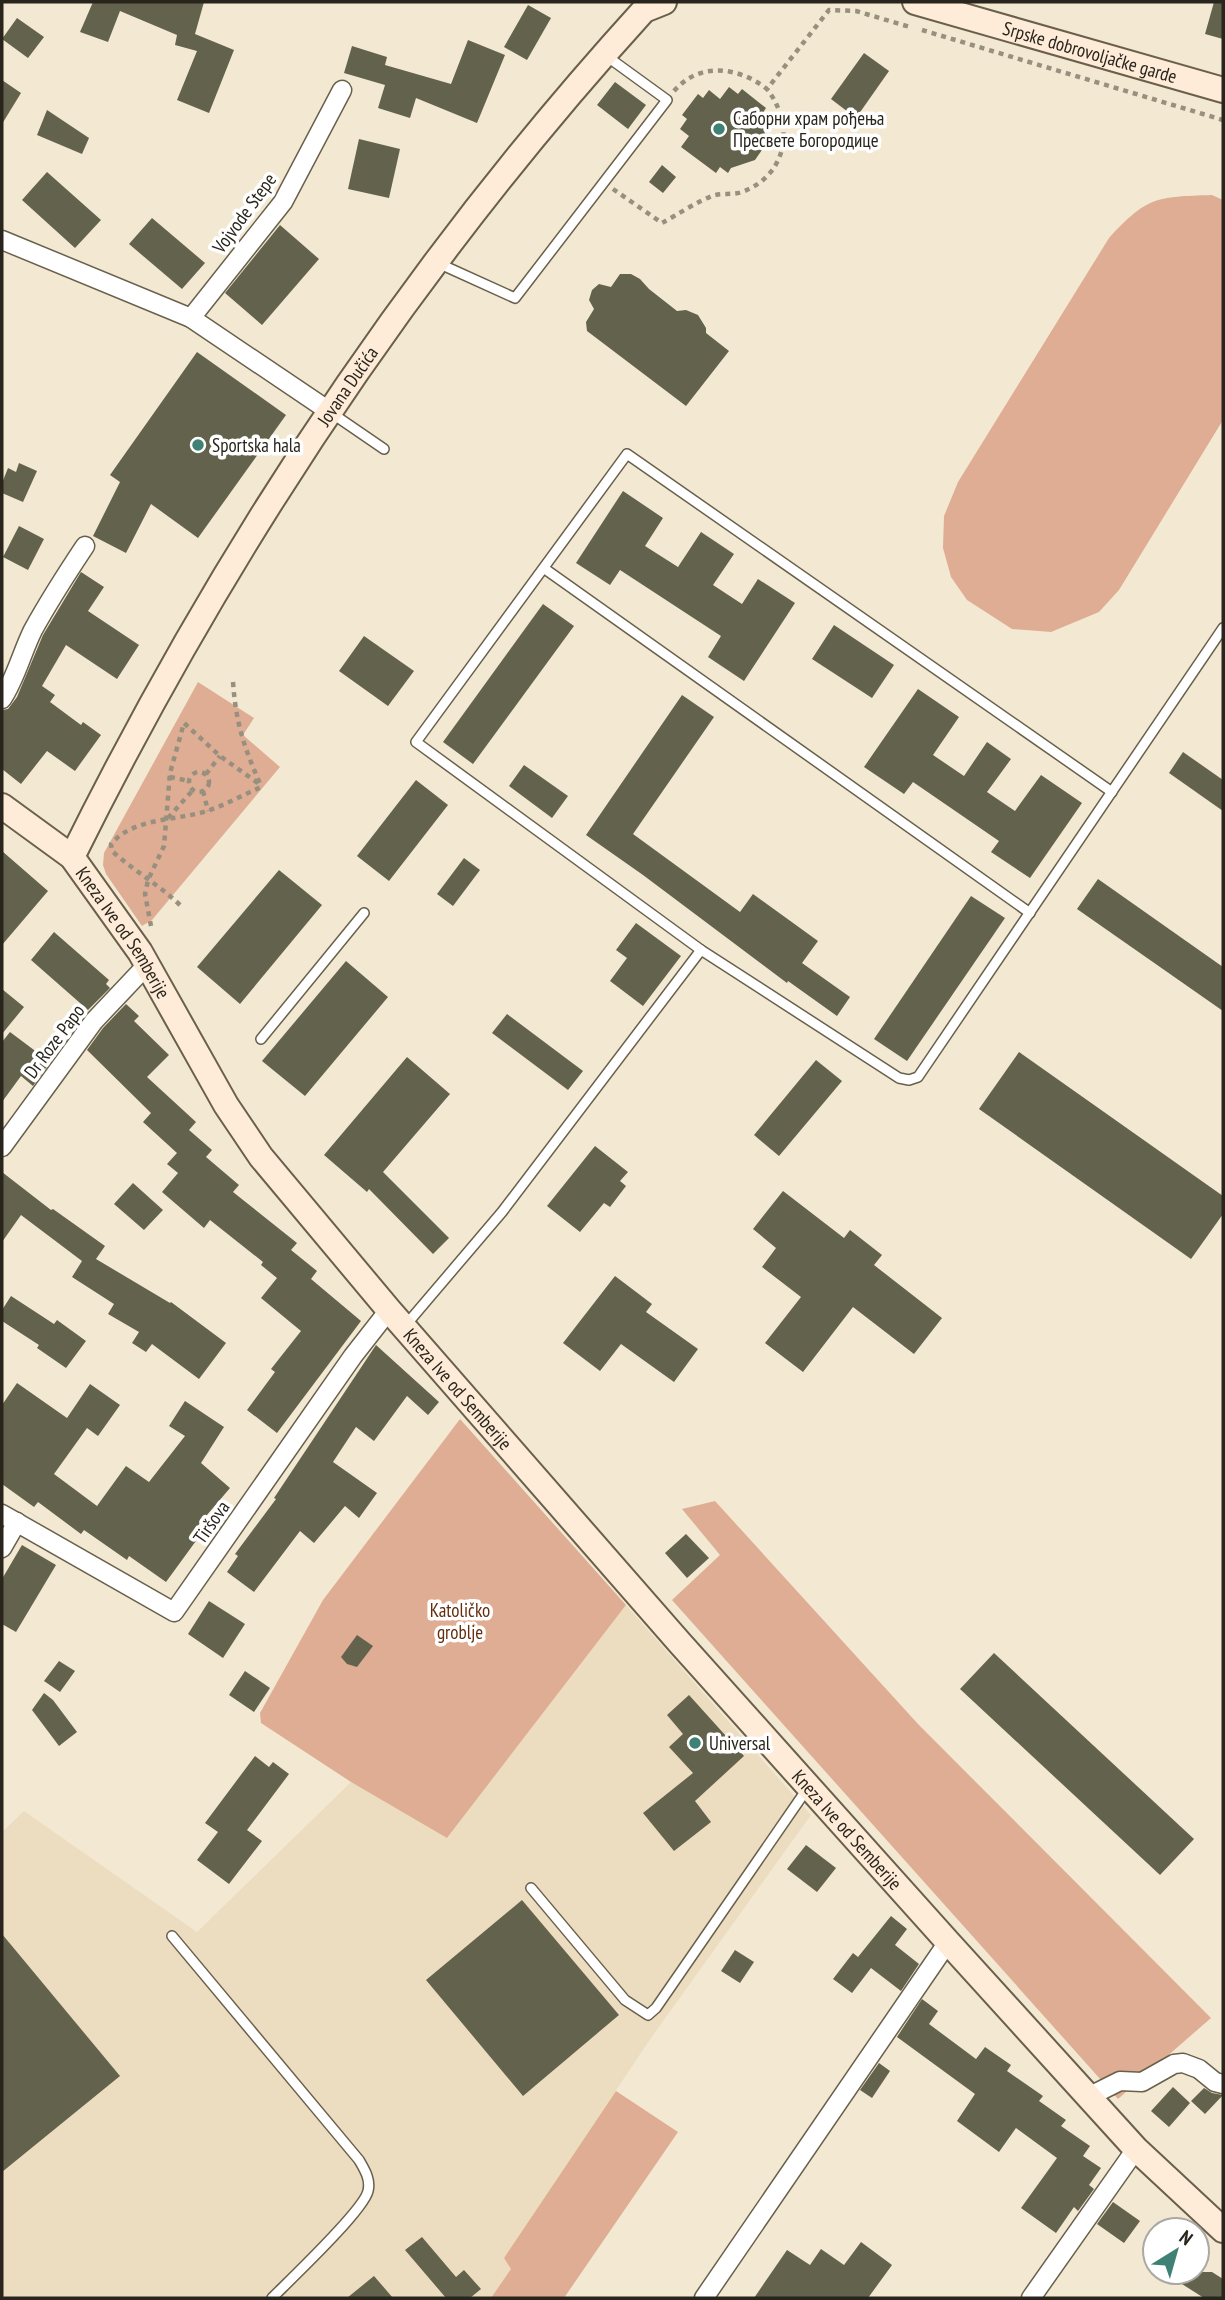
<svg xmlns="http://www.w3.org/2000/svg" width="1225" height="2300" font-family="'PT Sans Narrow',sans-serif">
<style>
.built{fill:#ecddc0}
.green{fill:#dfad93}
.building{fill:#63624c}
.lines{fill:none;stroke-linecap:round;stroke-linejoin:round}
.lane-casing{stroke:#69604c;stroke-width:12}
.street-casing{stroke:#69604c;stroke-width:21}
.secondary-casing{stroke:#69604c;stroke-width:28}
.path{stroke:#97907f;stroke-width:4.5;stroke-dasharray:5 5;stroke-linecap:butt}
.lane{stroke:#fff;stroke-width:9}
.street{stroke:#fff;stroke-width:18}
.secondary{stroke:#feebd8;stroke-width:24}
.poi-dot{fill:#3f8275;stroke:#fff;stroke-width:2.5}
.labels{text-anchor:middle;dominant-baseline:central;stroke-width:7;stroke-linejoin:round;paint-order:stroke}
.street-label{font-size:19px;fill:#29251c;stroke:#fff}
.poi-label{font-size:19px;fill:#29251c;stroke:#fff;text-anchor:start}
.park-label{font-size:19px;fill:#622e0e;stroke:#fff}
</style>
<rect width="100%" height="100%" fill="#f3e9d2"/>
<path class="built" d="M626 1605 811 1815 651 2038 504 2258 512 2269 491 2298H2V1832L24 1811 197 1932 351 1782 448 1837Z"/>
<g class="green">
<path d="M1212 195 1223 200V420L1119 590 1099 612 1051 632 1012 629 967 600 951 577 943 548 944 516 958 482 1109 238C1148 196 1156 197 1212 195Z"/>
<path d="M198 682 254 718 243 735 280 767 152 920 142 926 106 874 103 865 104 853Z"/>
<path d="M460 1419 626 1605 447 1838 351 1782 261 1723 260 1713 323 1600Z"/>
<path d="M715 1501 918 1724 1211 2018 1118 2099 672 1600 720 1555 682 1509Z"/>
<path d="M616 2091 678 2132 564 2298H491L511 2269 504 2258Z"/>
</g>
<g class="building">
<path d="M93 2H204L195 34 234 50 209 113 177 100 197 51 175 45 177 35 120 11 108 42 80 32Z"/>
<path d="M1214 2H1223V39L1205 34Z"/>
<path d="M528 5 551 18 527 60 504 47Z"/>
<path d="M17 18 44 37 28 58 2 39Z"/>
<path d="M468 40 505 55 477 123 416 98 410 118 378 108 385 85 344 73 352 46 387 57 385 65 451 84Z"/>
<path d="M864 53 889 71 856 118 831 99Z"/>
<path d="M2 80 21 93 2 124Z"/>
<path d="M615 82 646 105 628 129 597 105Z"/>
<path d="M729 87 738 94 742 89 766 108 762 114 769 120 765 124 764 147 755 160 731 168 728 173 720 167 716 173 681 147 689 136 680 129 687 119 682 115 698 94 703 98 709 90 720 99Z"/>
<path d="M47 110 89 138 82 154 37 135Z"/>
<path d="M359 139 400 149 389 198 348 189Z"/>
<path d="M662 165 676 177 663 193 649 182Z"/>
<path d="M47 172 101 220 75 248 22 200Z"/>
<path d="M152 218 205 263 182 289 129 244Z"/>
<path d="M280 225 319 259 262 325 225 293Z"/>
<path d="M620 274H631L640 279 649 289 677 311 686 310 698 315 706 328V333L729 351 686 406 587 331 586 322 594 309 589 300 592 290 599 284 611 287Z"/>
<path d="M197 352 286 415 198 538 151 504 126 553 93 536 120 482 110 475Z"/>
<path d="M19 463 37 471 23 502 2 493V483L8 468 16 472Z"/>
<path d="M623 491 663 518 645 546 678 567 701 532 734 554 713 585 742 604 758 579 795 603 744 681 708 657 721 636 620 570 610 585 576 563Z"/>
<path d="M19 526 44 539 28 570 3 557Z"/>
<path d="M81 572 104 587 88 611 139 645 117 679 66 645 42 686 55 695 50 702 81 725 83 722 101 735 75 771 47 751 21 784 2 769V710L8 709 17 697 43 635Z"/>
<path d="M543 604 574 626 473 764 443 742Z"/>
<path d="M834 625 894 665 872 698 812 659Z"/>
<path d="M364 636 414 671 388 706 339 671Z"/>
<path d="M918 689 959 717 933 755 964 776 987 742 1011 759 987 792 1015 811 1041 775 1082 803 1030 878 991 852 999 841 913 782 904 794 864 767Z"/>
<path d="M682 695 714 717 633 834 740 912 753 894 818 941 802 963 850 997 837 1016 788 981 787 983 643 875 586 835Z"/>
<path d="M1183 752 1223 780V811L1169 773Z"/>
<path d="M524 765 568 796 552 818 509 786Z"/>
<path d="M416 780 448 805 389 881 357 856Z"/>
<path d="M2 851 48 891 2 945Z"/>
<path d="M464 858 480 870 453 906 437 894Z"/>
<path d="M279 870 322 905 240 1004 197 967Z"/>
<path d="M1098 879 1223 967V1011L1077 909Z"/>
<path d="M971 896 1005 918 907 1061 874 1039Z"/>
<path d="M636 923 681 956 643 1006 610 981 627 958 616 950Z"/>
<path d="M54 932 109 980 106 984 110 988 88 1010 31 960Z"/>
<path d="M346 961 388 997 305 1096 262 1061Z"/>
<path d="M2 989 24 1007 2 1034Z"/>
<path d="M126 1004 139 1016 134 1021 169 1055 147 1077 196 1122 189 1130 212 1150 206 1157 239 1185 233 1192 297 1243 291 1250 317 1271 311 1279 361 1321 277 1433 247 1410 275 1372 271 1369 301 1331 261 1298 277 1278 261 1265 263 1262 210 1220 204 1228 162 1192 178 1173 167 1164 177 1153 143 1122 151 1113 87 1050 103 1028Z"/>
<path d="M507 1014 583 1071 568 1090 492 1033Z"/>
<path d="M10 1032 50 1062 33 1086 21 1076 2 1102V1042Z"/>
<path d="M1019 1052 1223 1196V1214L1191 1259 979 1109Z"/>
<path d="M407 1057 450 1094 383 1172 449 1238 433 1254 369 1189 367 1192 324 1155Z"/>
<path d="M816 1060 842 1081 779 1156 754 1135Z"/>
<path d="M595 1146 628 1172 620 1181 626 1186 610 1207 604 1203 580 1232 547 1206Z"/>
<path d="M2 1172 51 1210 53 1209 105 1246 96 1259 170 1303 171 1302 226 1343 199 1379 152 1344 146 1352 132 1343 139 1332 108 1314 114 1304 72 1277 82 1261 21 1215 2 1242Z"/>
<path d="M133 1183 163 1210 144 1230 114 1204Z"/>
<path d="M783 1191 844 1238 850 1230 882 1255 874 1265 942 1318 914 1354 853 1307 803 1372 765 1343 801 1297 762 1267 776 1248 753 1229Z"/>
<path d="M615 1276 652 1304 646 1312 698 1349 674 1382 621 1344 600 1371 563 1343Z"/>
<path d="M11 1296 54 1324 57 1320 86 1341 66 1368 37 1348 39 1345 2 1321V1310Z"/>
<path d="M376 1345 439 1402 428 1415 407 1396 374 1441 356 1427 333 1462 377 1493 359 1518 345 1506 314 1543 300 1531 254 1592 227 1572 238 1556 235 1554 276 1499 274 1498Z"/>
<path d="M17 1383 67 1418 90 1384 120 1405 98 1436 87 1428 54 1474 97 1506 126 1466 149 1482 185 1436 169 1426 185 1401 224 1427 201 1463 230 1488 195 1529 201 1534 166 1582 129 1556 127 1560 84 1530 81 1534 38 1502 34 1507 2 1484V1405Z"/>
<path d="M686 1534 709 1558 687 1578 665 1553Z"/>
<path d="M22 1545 56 1565 16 1632 2 1624V1579Z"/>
<path d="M209 1601 245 1624 223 1658 188 1634Z"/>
<path d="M357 1635 373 1646 357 1667 347 1664 341 1657Z"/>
<path d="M994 1653 1194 1839 1160 1875 960 1689Z"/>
<path d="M59 1661 75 1671 60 1692 44 1681Z"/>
<path d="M245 1671 270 1688 254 1712 229 1695Z"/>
<path d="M44 1693 53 1700 77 1732 59 1746 32 1710Z"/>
<path d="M689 1695 744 1756 695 1801 711 1822 674 1851 643 1813 693 1773 669 1747 683 1734 667 1715Z"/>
<path d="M255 1756 269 1767 273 1762 289 1774 247 1830 262 1841 229 1884 197 1860 218 1832 205 1823Z"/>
<path d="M806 1845 836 1868 817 1892 787 1869Z"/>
<path d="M522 1900 619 2015 523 2096 426 1980Z"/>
<path d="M891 1916 907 1929 895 1945 919 1964 901 1991 871 1968 852 1993 833 1979 853 1953 858 1957Z"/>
<path d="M2 1934 120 2076 2 2172Z"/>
<path d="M735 1950 754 1962 740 1983 721 1971Z"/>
<path d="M922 1999 938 2011 929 2024 976 2059 985 2047 1011 2065 1007 2071 1043 2096 1039 2101 1066 2120 1061 2126 1090 2146 1083 2156 1101 2168 1089 2185 1094 2189 1078 2211 1074 2207 1056 2233 1021 2208 1057 2158 1016 2128 999 2152 957 2121 975 2094 897 2037Z"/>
<path d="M879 2063 890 2071 872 2098 860 2090Z"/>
<path d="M1173 2087 1190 2103 1169 2127 1151 2111Z"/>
<path d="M1204 2088 1212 2093 1223 2095 1205 2114 1191 2101Z"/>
<path d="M1113 2202 1140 2221 1124 2243 1097 2224Z"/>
<path d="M422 2237 456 2277 464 2270 481 2289 470 2298H446L405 2250Z"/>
<path d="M861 2242 892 2265 868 2298H754L787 2250 810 2265 821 2249 844 2265Z"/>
<path d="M1163 2272H1212L1223 2279V2298H1204Z"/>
<path d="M374 2276 393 2298H347Z"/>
</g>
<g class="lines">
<g class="lane-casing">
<g id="lane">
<path d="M440 264 515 298 667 100 605 55"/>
<path d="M330 412 384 449"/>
<path d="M545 569 1030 913"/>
<path d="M701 950 416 742 627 454 1112 792"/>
<path d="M261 1039 364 913"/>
<path d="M405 1326 502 1212 701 950 899 1078 909 1080 918 1077 1223 628"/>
<path d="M531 1888 625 2000 648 2015 656 2008 807 1789"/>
<path d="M172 1936 359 2160C364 2169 371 2179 368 2191 364 2210 290 2280 272 2298"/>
</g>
</g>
<g class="street-casing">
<g id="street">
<path d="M2 240 191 318 329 411"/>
<path d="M191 318 283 202 342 90"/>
<path d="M2 699C16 678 22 652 33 630 49 601 67 573 85 546"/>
<path d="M2 1147 94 1021 146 966"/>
<path d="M2 1514 174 1612 353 1356 389 1310"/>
<path d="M2 1548 17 1522"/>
<path d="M1088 2097 1120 2081 1142 2082 1174 2064 1183 2063 1199 2069 1215 2082 1223 2084"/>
<path d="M704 2298 948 1942"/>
<path d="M1031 2298 1136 2149"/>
</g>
</g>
<g class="secondary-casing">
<g id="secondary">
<path id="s1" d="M915 2 1223 90"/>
<path id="s2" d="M2 806 72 857 140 952 226 1105 261 1157 389 1310 679 1642 948 1942 1136 2149 1223 2230"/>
<path id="s3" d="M72 857C224 550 413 264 644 10L664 2"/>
</g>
</g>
<g class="path">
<path d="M922 30 1223 120"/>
<path d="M674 91C700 61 739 67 767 89L829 10 856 11 910 27"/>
<path d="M613 189 662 223C677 215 699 200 715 195 724 193 733 195 742 192 788 175 795 125 767 89"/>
<path d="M233 682C236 724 244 747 261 786"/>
<circle cx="199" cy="782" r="10"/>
<path d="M206 774 220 756"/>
<path d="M170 777 189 781"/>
<path d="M203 791 208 811"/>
<path d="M168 818 193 790"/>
<path d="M180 905C158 884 134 871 112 851L111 844C134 817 176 821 207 811 225 805 243 795 261 787"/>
<path d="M151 926 145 894 148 880 164 846 170 773 184 723 220 756 262 786"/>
</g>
<use href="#lane" class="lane"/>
<use href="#street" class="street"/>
<use href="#secondary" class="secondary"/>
</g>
<g class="poi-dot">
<circle cx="719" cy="129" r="7"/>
<circle cx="198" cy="445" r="7"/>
<circle cx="695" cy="1743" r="7"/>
</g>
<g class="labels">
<g class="street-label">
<text stroke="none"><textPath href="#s1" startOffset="182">Srpske dobrovoljačke garde</textPath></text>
<text transform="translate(244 213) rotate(-54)">Vojvode Stepe</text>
<text stroke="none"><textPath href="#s3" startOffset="546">Jovana Dučića</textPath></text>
<text stroke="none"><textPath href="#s2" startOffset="178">Kneza Ive od Semberije</textPath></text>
<text transform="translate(54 1041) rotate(-53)">Dr Roze Papo</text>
<text stroke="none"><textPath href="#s2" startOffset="746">Kneza Ive od Semberije</textPath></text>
<text transform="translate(211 1522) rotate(-55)">Tiršova</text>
<text stroke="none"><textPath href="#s2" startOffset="1334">Kneza Ive od Semberije</textPath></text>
</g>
<g class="poi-label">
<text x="733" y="118">Саборни храм рођења<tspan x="733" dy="22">Пресвете Богородице</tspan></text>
<text x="212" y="445">Sportska hala</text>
<text x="709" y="1743">Universal</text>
</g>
<g class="park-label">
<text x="460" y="1610">Katoličko<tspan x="460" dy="22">groblje</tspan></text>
</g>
</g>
<rect width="1225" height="2300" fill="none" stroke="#29251c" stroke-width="7"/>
<g transform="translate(1176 2251) rotate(37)"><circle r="33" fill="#ffffff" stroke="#a9a8a4" stroke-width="2"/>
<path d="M0-5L12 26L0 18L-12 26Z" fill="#3f8275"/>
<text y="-10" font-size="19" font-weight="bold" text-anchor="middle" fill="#29251c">N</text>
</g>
</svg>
